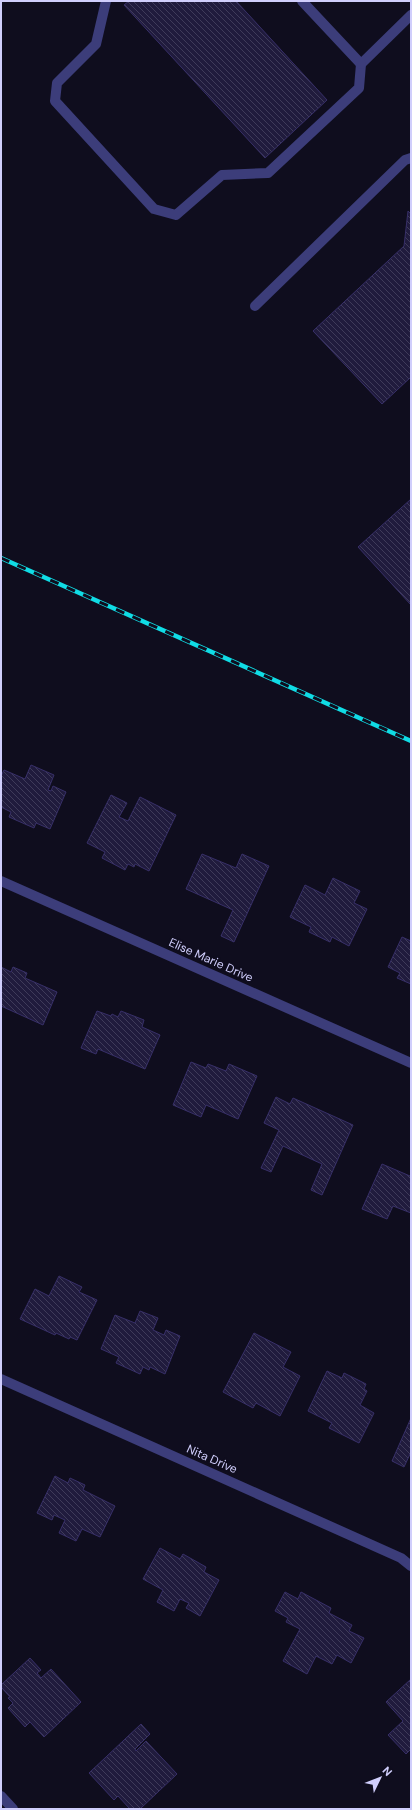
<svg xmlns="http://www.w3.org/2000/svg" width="412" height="1810" font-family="'DM Sans',sans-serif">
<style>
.building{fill:url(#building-back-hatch);stroke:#372f68}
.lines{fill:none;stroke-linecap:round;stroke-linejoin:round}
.service{stroke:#3c3d7a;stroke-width:10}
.minor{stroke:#3c3d7a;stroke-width:10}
.rail-casing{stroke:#10dce5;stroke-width:4.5}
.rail{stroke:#0f0d1e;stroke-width:3;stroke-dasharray:9;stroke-linecap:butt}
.labels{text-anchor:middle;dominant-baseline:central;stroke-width:4;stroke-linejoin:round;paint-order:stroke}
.street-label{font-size:12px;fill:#d0cefc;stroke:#0f0d1e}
</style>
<defs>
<pattern id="building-back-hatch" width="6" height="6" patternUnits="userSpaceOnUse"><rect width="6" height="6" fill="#201b3d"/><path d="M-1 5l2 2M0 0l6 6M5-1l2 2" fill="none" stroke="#3f3b5a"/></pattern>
</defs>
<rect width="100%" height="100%" fill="#0f0d1e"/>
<g class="building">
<path d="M129 1H236L327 100 265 158 124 5Z"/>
<path d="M408 211 411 214V377L382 404 313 331 404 246Z"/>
<path d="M411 499V605L358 547Z"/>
<path d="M31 765 54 775 48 790 51 791 53 786 66 792 50 829 36 823 34 828 9 817 11 812 1 807V776L4 770 25 779Z"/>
<path d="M111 795 127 803 119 817 128 821 140 797 176 815 149 871 135 864 134 867 128 864 125 870 102 858 105 852 87 843Z"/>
<path d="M202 854 236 868 242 854 269 866 234 942 221 936 233 910 186 889Z"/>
<path d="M333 878 360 891 354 903 367 909 349 946 332 937 330 942 309 932 311 927 290 917 305 885 325 895Z"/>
<path d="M402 937 411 941V984L397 978 400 973 388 967Z"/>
<path d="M1 967 11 972 13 967 27 973 25 978 57 992 43 1025 1 1006Z"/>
<path d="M97 1011 111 1016 112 1014 118 1017 121 1011 144 1020 142 1027 160 1035 145 1069 98 1049 96 1054 81 1048Z"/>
<path d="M191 1062 206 1068 208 1064 226 1071 229 1064 257 1076 238 1119 206 1105 201 1117 173 1105Z"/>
<path d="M276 1097 290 1104 293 1098 353 1125 322 1195 311 1190 322 1164 283 1146 271 1172 261 1168 279 1130 264 1123Z"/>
<path d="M382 1164 410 1176 411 1175V1213L393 1206 387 1219 362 1209Z"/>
<path d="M59 1276 82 1287 79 1292 97 1300 77 1340 70 1337 69 1339 56 1333 55 1335 20 1319 35 1289 49 1296Z"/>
<path d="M140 1311 158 1318 153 1330 164 1335 166 1330 180 1336 165 1374 150 1367 149 1370 143 1367 140 1374 116 1363 119 1357 101 1349 115 1315 135 1323Z"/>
<path d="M254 1333 291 1352 283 1367 300 1376 280 1416 256 1403 253 1408 223 1392Z"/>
<path d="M327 1371 342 1378 344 1373 366 1384 364 1389 367 1391 360 1405 374 1413 359 1443 329 1428 332 1423 308 1411Z"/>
<path d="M411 1418V1452L404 1467 392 1461Z"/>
<path d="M55 1476 68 1483 70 1478 85 1485 83 1490 115 1506 100 1537 82 1529 76 1541 59 1533 65 1520 54 1515 52 1520 37 1513Z"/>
<path d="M160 1548 180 1559 183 1554 206 1567 204 1572 219 1580 200 1616 186 1608 189 1603 180 1599 174 1611 157 1602 163 1590 143 1579Z"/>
<path d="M285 1592 298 1599 301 1592 331 1608 329 1613 352 1625 349 1631 364 1638 351 1663 337 1655 332 1664 316 1656 307 1674 283 1661 300 1629 286 1622 288 1618 275 1611Z"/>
<path d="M30 1658 41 1670 37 1673 41 1678 51 1669 81 1702 44 1737 30 1722 25 1727 8 1708 13 1703 8 1698 10 1697 1 1687V1685Z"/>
<path d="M411 1679V1749L406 1754 388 1735 403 1721 386 1702Z"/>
<path d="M141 1724 150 1734 135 1749 136 1751 146 1741 177 1774 140 1809H130L118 1796 114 1800 89 1773Z"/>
</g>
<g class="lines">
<g class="service">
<path d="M106 1 96 44 57 83 55 101 154 209 176 215 222 175 268 173 359 88 361 64 411 15"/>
<path d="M302 1 361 64"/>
<path d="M255 306 405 160 411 158"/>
</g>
<g class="minor">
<path d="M1 881 411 1063"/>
<path d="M1 1379 401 1558 411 1566"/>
<path d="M1 1796 13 1809"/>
</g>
<g class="rail-casing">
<path id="rail" d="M1 558 411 741"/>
</g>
<use href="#rail" class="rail"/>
</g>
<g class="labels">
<g class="street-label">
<text transform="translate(211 960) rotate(24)">Elise Marie Drive</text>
<text transform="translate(212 1459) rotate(24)">Nita Drive</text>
</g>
</g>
<rect width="412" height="1810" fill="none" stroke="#d0cefc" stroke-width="4"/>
<g transform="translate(380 1778) rotate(47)" stroke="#0f0d1e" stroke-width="3" paint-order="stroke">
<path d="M0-3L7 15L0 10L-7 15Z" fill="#d0cefc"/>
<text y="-6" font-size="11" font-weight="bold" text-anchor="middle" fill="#d0cefc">N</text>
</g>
</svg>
